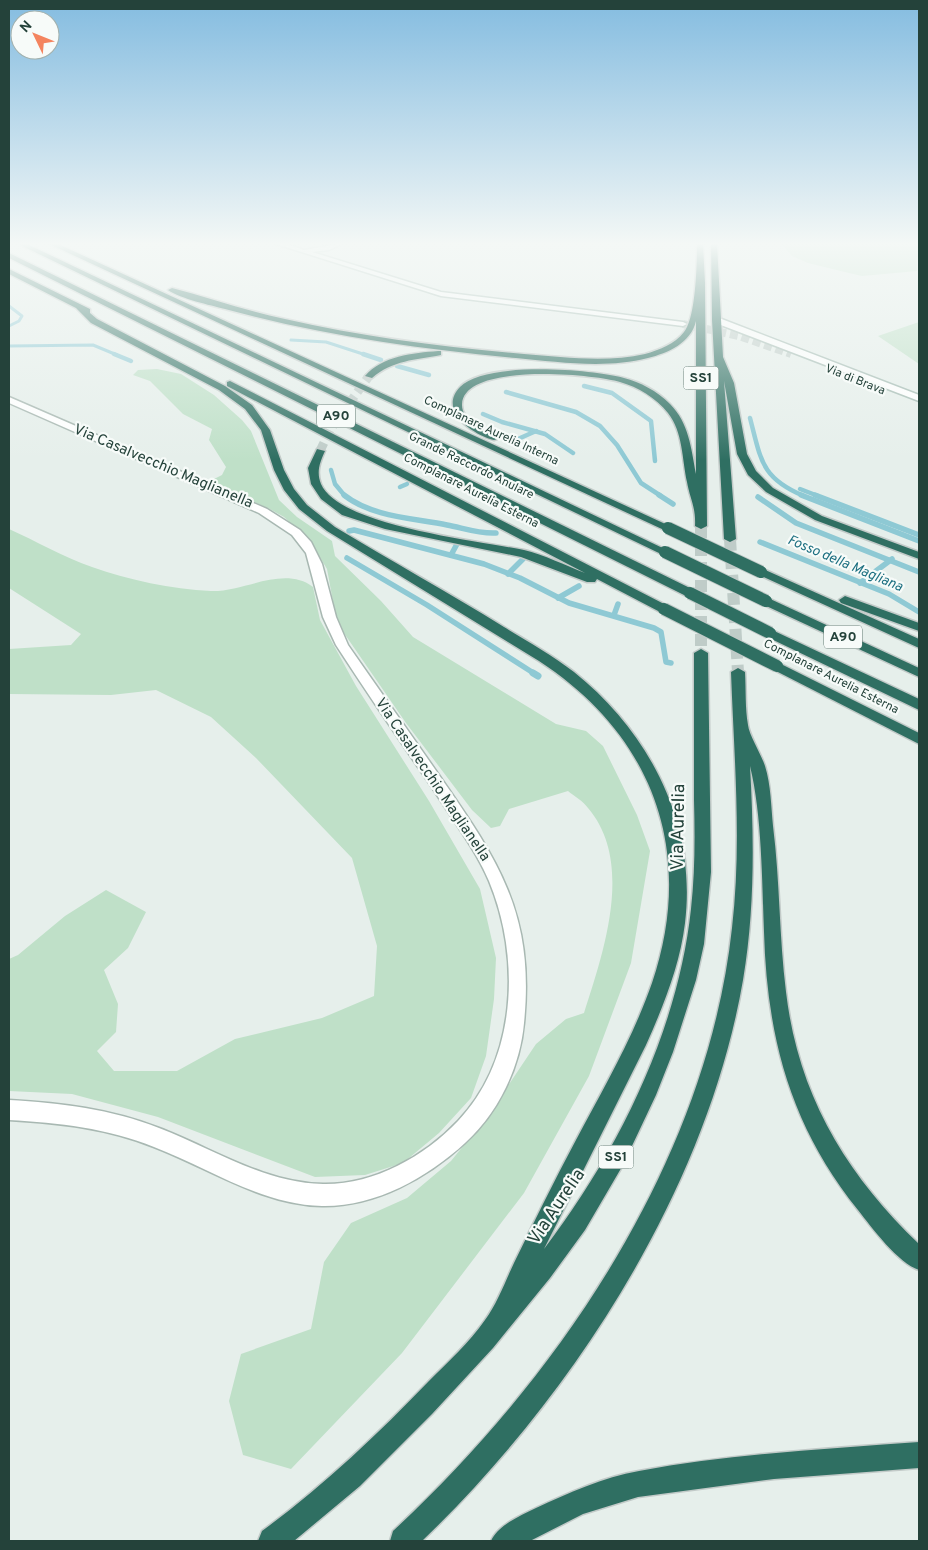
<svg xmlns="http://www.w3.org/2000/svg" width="928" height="1550" font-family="Overpass,sans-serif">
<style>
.green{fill:#bfe0c8}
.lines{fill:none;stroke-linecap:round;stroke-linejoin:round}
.stream-far3{stroke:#8ec9d4;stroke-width:3}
.stream-far2{stroke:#8ec9d4;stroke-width:4.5}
.stream-far1{stroke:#8ec9d4;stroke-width:5.5}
.stream{stroke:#8ec9d4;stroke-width:7}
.secondary-tunnel{stroke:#bfccc8;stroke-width:8;stroke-dasharray:8 4;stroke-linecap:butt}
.highway-tunnel-far1{stroke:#bfccc8;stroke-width:9;stroke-dasharray:9 5;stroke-linecap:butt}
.highway-tunnel{stroke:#bfccc8;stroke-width:12;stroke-dasharray:12 6;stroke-linecap:butt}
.street-casing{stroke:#a8b8b2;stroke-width:3}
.secondary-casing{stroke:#a4bbb3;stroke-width:3}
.highway-casing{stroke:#c2cac8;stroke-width:3}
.street{fill:#fff;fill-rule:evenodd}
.secondary{fill:#fff;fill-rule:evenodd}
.highway{fill:#2f6f62;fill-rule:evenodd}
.highway-bridge-casing{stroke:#c2cac8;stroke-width:14;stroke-linecap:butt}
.highway-bridge{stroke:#2f6f62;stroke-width:12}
.labels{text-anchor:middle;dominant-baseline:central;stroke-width:4.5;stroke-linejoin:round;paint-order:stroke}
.far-street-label{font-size:12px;fill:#24423a;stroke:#f7fbf9}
.shield{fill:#f7fbf9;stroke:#637a73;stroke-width:1}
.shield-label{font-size:14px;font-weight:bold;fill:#24423a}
.far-water-label{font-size:14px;font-style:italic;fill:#1c6f80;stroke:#f7fbf9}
.street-label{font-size:15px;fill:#24423a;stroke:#f7fbf9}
.near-street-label{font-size:18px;fill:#24423a;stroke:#f7fbf9}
</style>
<rect width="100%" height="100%" fill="#e6efeb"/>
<g class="green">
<path d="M781 243H919C919 253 916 261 917 271L862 276 849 273 808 263 792 256Z"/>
<path d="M919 322V364L878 336Z"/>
<path d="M157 369 181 374 214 395 242 420 251 431 279 500 297 517 332 541 335 556 381 601 413 637 556 724 586 731 603 746 637 815 650 851 631 963 589 1076 524 1193 402 1353 291 1469 243 1455 229 1401 241 1354 311 1329 324 1262 351 1223 407 1198 451 1161 489 1114 536 1044 566 1019 584 1013C603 953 635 863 588 808 583 801 574 796 568 791L509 809 500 826 491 828 472 810 406 723 337 623 327 569 310 541 284 517 268 508 208 482 222 475 226 467 209 440 212 429 183 414 150 381 133 375 138 370Z"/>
<path d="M9 529C36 541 63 557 92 567 129 580 171 589 211 591 244 592 284 565 313 587L320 620 356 686 429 801 480 889 496 958 494 999 486 1056 471 1098 439 1133 403 1163 365 1175 315 1177 158 1117 72 1094 9 1091V959L18 955 65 916 106 890 146 912 128 948 104 970 118 1004 116 1032 97 1051 114 1071H177L235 1039 322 1018 374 996 377 946 352 858 256 758 211 717 156 690 111 695 9 694V649L71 645 81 634 9 588Z"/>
</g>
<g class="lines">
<g class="stream-far3">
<path d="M9 306 22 316 19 321 9 326"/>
<path d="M291 340 326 342 366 355"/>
<path d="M9 346 93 345 117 355"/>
</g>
<g class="stream-far2">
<path d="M114 354 131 361"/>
<path d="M363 354 381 360"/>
<path d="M397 366 429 375"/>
<path d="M584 386 612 393 651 421 655 461"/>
<path d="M506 392 576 412 600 426 617 445 641 483 661 496"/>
<path d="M483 414 502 422 545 434 573 453"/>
<path d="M750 418C761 460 761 478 804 496"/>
<path d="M518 439 536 431"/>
<path d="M331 470 335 484 345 496"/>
<path d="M400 487 407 484"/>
<path d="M800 489 818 496"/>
</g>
<g class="stream-far1">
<path d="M344 495C372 517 412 518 447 525 463 528 479 534 496 533"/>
<path d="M659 495 673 504"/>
<path d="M801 495 919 541"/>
<path d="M815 495 919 535"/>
<path d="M758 497 796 523 919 572"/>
<path d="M349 531 354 530 484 564 520 578 569 603 654 628 661 632 666 662 671 663"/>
<path d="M760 542 889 594 919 612"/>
<path d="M451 555 457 544"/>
<path d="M347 558 427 605 535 674"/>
<path d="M508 574 523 559"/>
<path d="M860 583 892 559"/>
<path d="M558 598 579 586"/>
<path d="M614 615 618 604"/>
</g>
<path class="stream" d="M533 673 538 676"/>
<path class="secondary-tunnel" d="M683 324 739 336 791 354"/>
<path class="highway-tunnel-far1" d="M320 451 330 430 369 376"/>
<g class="highway-tunnel">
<path d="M701 526V653"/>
<path d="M730 539 738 672"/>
</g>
<g class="street-casing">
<path id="street" d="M9 397 267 509 300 530 311 542 322 564 336 617 348 645C378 688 409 732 439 775 498 860 535 914 524 1023 520 1068 498 1113 465 1143 427 1178 375 1207 322 1206 262 1205 209 1168 154 1147 107 1128 59 1123 9 1120V1100C61 1103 111 1109 159 1128 212 1148 264 1183 323 1184 373 1185 424 1157 458 1121 517 1059 521 958 489 881 475 848 452 819 433 789 400 741 367 693 336 645L323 617 306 553 292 535 259 513 9 403Z"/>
</g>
<g class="secondary-casing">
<g id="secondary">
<path d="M273 243H284L304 250 343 243 329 250 312 252 441 292 683 322 687 324 683 326 441 296Z"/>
<path d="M713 318H719L919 395V401L713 322Z"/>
</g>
</g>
<g class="highway-casing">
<g id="highway">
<path d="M16 243H25L671 552 665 555 661 554Z"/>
<path d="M47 243H56L674 528 672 530H664Z"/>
<path d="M697 243H703L705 283 707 526 701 529 695 526C696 507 690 499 687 482 682 459 683 432 668 413 656 398 638 387 620 382 593 374 464 362 462 404 461 421 485 430 497 435V439L494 440C474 435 437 411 460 387 485 361 590 369 624 378 640 382 657 391 670 404 689 423 691 448 696 474V321C691 343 668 353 648 358 606 369 558 362 516 358 419 349 320 335 225 309 210 305 181 299 168 290L172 288C210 298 247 311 285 319 363 337 444 347 524 354 563 357 606 363 645 354 659 350 675 344 684 332 696 318 697 262 697 243Z"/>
<path d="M711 243H717L723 357 734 383 747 454 756 471 773 488 822 516 919 552V559L815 520 766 492 748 475 737 454 724 381 736 539 730 542 724 539 712 320Z"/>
<path d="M9 253 694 590 696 593 694 596H686L9 258Z"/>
<path d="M9 269 90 309V313L97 319 225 386 252 405 270 430 284 470 294 489 307 505 335 527C391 561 448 592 504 627 527 641 552 655 574 672 650 733 697 824 685 923 680 965 663 1007 646 1045L544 1249C618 1152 678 1031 691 909 695 873 695 837 694 800 694 751 694 702 694 653L701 649 708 653 711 872 704 944 696 980 673 1052 656 1095 623 1165 585 1230 550 1278 493 1348 432 1414 360 1486 294 1541H258L262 1531C322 1487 376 1436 428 1382 447 1363 469 1343 485 1320 497 1304 505 1282 514 1263 534 1222 554 1181 576 1140 603 1089 633 1038 652 983 696 853 654 736 539 661L327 531 299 509 284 490 274 470 261 430 245 409 219 390 91 323 76 308 9 274Z"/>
<path d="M438 351H441V355C415 360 393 360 372 378L365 376C382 356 413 353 438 351Z"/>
<path d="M230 381 668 606 670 609 664 613 660 612 597 579 595 582H587L521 557 385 529 342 515 321 499 311 484 308 468 317 449 325 451C320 462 316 472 321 484 339 526 480 541 524 550 544 555 565 565 585 573L227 386V382Z"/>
<path d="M761 568 919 639V648L757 574V570Z"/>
<path d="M845 596 919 623V631L841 603 839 600Z"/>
<path d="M766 597 919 668V677L762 604 760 601 762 598Z"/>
<path d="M770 629 919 699V710L765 636 764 633 765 630Z"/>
<path d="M777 662 919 733V744L772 669 770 666 772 663Z"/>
<path d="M738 668 745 672C746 689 745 708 748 725 749 735 761 754 765 766 771 785 771 807 773 826 780 881 779 937 786 992 798 1094 845 1173 919 1244V1270C898 1263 872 1228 858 1210 791 1127 767 1038 764 932 762 881 762 815 750 766 754 838 755 909 743 980 707 1189 573 1396 422 1541H390L393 1531C560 1376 707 1160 732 928 742 843 734 757 731 672Z"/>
<path d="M919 1442V1468L774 1479 638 1497 583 1514 530 1541H491C498 1525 520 1516 536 1508 569 1493 603 1477 639 1471 731 1454 826 1449 919 1442Z"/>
</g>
</g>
<use href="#street" class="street"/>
<use href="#secondary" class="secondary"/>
<use href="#highway" class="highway"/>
<g class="highway-bridge-casing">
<g id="highway-bridge">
<path d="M668 528 761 572"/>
<path d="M665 552 766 601"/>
<path d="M690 593 770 633"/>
<path d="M664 609 777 666"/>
</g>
</g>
<use href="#highway-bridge" class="highway-bridge"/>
</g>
<linearGradient id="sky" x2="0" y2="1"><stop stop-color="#84bce0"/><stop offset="0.53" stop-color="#f4f8f6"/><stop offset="1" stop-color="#f4f8f6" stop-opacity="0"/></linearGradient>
<rect width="928" height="460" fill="url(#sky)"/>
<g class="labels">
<g class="far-street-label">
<text transform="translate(855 380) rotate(22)">Via di Brava</text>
<text transform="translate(491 431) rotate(25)">Complanare Aurelia Interna</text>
<text transform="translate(471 466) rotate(26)">Grande Raccordo Anulare</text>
<text transform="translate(471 491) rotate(27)">Complanare Aurelia Esterna</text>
<text transform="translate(831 677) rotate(27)">Complanare Aurelia Esterna</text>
</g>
<g class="shield">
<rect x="683.5" y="366.5" width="35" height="23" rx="4"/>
<rect x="317" y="404.5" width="38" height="23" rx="4"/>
<rect x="824" y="625.5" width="38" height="23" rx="4"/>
<rect x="598.5" y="1145.5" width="35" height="23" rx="4"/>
</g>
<g class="shield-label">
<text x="701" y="378">SS1</text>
<text x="336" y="416">A90</text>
<text x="843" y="637">A90</text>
<text x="616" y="1157">SS1</text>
</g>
<g class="far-water-label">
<text transform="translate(845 564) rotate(23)">Fosso della Magliana</text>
</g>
<g class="street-label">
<text transform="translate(163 467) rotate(23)">Via Casalvecchio Maglianella</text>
<text transform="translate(432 780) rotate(56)">Via Casalvecchio Maglianella</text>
</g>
<g class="near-street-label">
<text transform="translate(679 827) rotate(-89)">Via Aurelia</text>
<text transform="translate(557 1207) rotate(-56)">Via Aurelia</text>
</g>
</g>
<rect width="928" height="1550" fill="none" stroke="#24423a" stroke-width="20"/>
<g transform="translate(35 35) rotate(313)"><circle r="24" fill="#f7fbf9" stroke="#a3b1ad"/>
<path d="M0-4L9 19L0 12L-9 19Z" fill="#f4845f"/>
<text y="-8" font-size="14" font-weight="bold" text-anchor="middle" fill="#24423a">N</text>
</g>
</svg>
